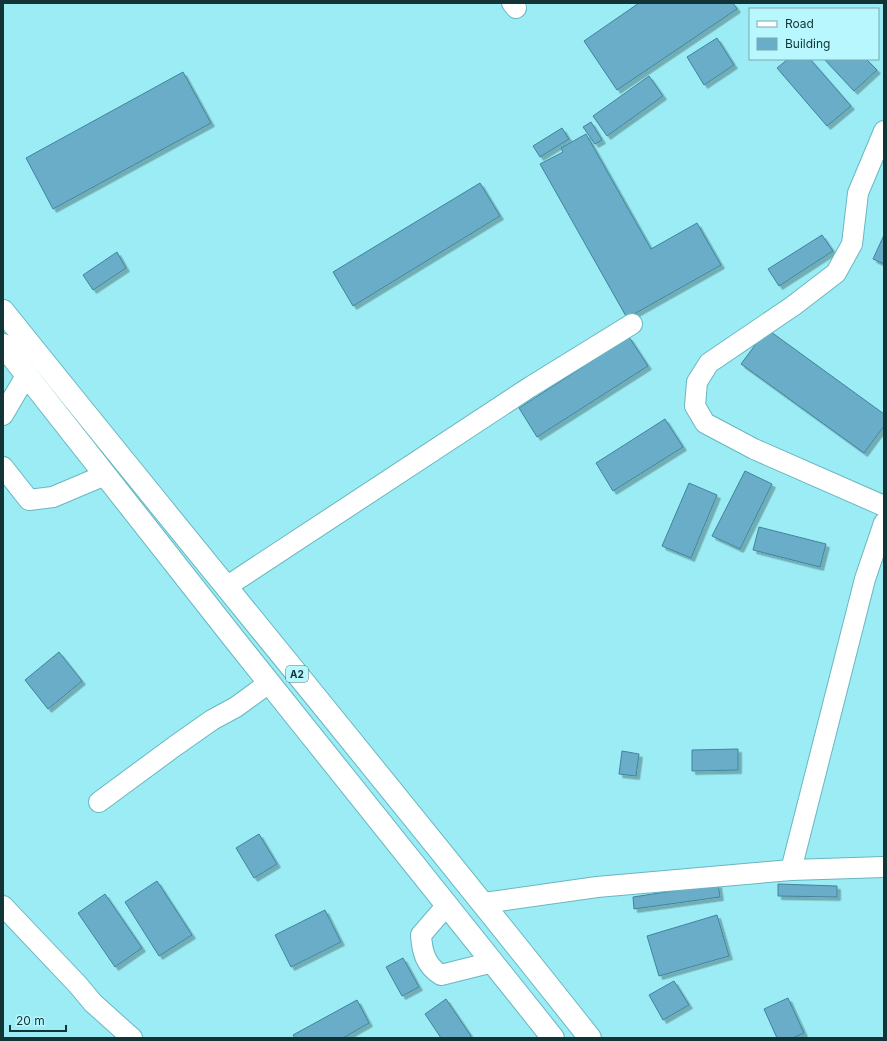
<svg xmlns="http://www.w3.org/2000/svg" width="887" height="1041" font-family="Inter,sans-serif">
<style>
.building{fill:#69adc8;stroke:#3f849d;filter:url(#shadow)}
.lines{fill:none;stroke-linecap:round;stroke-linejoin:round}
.minor-casing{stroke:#68b7c0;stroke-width:22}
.highway-casing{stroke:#68b7c0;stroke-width:24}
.minor{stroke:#fff;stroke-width:20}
.highway{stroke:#fff;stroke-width:22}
.labels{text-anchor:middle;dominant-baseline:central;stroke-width:3;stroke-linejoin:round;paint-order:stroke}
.shield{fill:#b8f7fe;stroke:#446e73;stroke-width:1}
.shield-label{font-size:10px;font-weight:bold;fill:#123437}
</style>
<defs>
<filter id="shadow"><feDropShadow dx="3.5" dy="3.5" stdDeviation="0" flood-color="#0004"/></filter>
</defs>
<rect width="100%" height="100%" fill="#9cecf5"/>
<g class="building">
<path d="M639 3H733L737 9 617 90 584 41Z"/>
<path d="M717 38 734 65 704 85 687 57Z"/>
<path d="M788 59H810L851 106 827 126 777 68Z"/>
<path d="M824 59H866L877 70 854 91Z"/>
<path d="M183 72 211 123 53 209 26 158Z"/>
<path d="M649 76 663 96 607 136 593 116Z"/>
<path d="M591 122 602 140 595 144 583 127Z"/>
<path d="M562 128 569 139 540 157 533 146Z"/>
<path d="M586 134 651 249 697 223 721 265 627 318 540 164 563 152 561 148Z"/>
<path d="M480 183 500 216 353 306 333 272Z"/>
<path d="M822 235 833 251 779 286 768 269Z"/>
<path d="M884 235V264L873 259Z"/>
<path d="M117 252 126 268 93 290 83 275Z"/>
<path d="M767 329 884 414V426L864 453 741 364Z"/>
<path d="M629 337 648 366 537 437 519 408Z"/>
<path d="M665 419 683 447 613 491 596 463Z"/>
<path d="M745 471 772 484 740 549 712 536Z"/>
<path d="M689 483 717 495 691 558 662 546Z"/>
<path d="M759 527 826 544 820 567 753 550Z"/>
<path d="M59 652 82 681 48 709 25 680Z"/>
<path d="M738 749V770L692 771V750Z"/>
<path d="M622 751 639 754 636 776 619 774Z"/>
<path d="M259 834 277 864 254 878 236 848Z"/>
<path d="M157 881 192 935 159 956 125 902Z"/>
<path d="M718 884 720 897 634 909 633 897Z"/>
<path d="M778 884 837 886V897L778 896Z"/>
<path d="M105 894 142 948 115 967 78 913Z"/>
<path d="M325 910 341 942 291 967 275 935Z"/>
<path d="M717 915 729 956 659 976 647 936Z"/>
<path d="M403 958 419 987 402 996 386 967Z"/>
<path d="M674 981 689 1005 663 1020 649 995Z"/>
<path d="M788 998 804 1033 793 1038H777L764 1009Z"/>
<path d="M446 999 471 1036 469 1038H441L425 1014Z"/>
<path d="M357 1000 369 1023 343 1038H295L293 1035Z"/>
</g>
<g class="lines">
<g class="minor-casing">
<g id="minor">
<path d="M512 3 516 8"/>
<path d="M884 131 858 193 852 244 836 273 793 306 709 363 697 382 695 406 705 423 754 449 884 506"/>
<path d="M3 415 27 374"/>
<path d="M3 467 29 500 53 497 105 475"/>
<path d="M226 587 530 387 632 324"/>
<path d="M99 802 175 746 212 720 236 707 269 683"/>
<path d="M791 870 865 579 884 523"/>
<path d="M484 903 597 887 791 870 884 867"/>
<path d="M447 905 421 935C422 952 426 966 441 975L493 962"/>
<path d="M3 906 78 985 93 1003 132 1038"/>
</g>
</g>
<g class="highway-casing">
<g id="highway">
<path d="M3 311C198 554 397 794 590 1038"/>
<path d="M3 345 235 640 553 1038"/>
</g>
</g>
<use href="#minor" class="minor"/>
<use href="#highway" class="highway"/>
</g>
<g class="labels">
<rect class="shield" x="286" y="666" width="22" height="16" rx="3"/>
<g class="shield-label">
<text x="297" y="674">A2</text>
</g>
</g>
<rect width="887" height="1041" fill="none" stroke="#123437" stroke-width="8"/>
<rect x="749" y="8" width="130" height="52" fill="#b8f7fe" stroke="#76a9ae"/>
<rect x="757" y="21" width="20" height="6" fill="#ffffff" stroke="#76a9ae"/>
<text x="785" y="28" font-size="12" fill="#123437">Road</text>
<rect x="757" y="38" width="20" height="12" fill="#69adc8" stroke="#76a9ae"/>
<text x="785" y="48" font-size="12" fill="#123437">Building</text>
<path d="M10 1025v6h56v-6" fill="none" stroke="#123437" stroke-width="2"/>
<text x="16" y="1025" font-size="12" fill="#123437" stroke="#b8f7fe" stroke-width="3" paint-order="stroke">20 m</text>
</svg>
